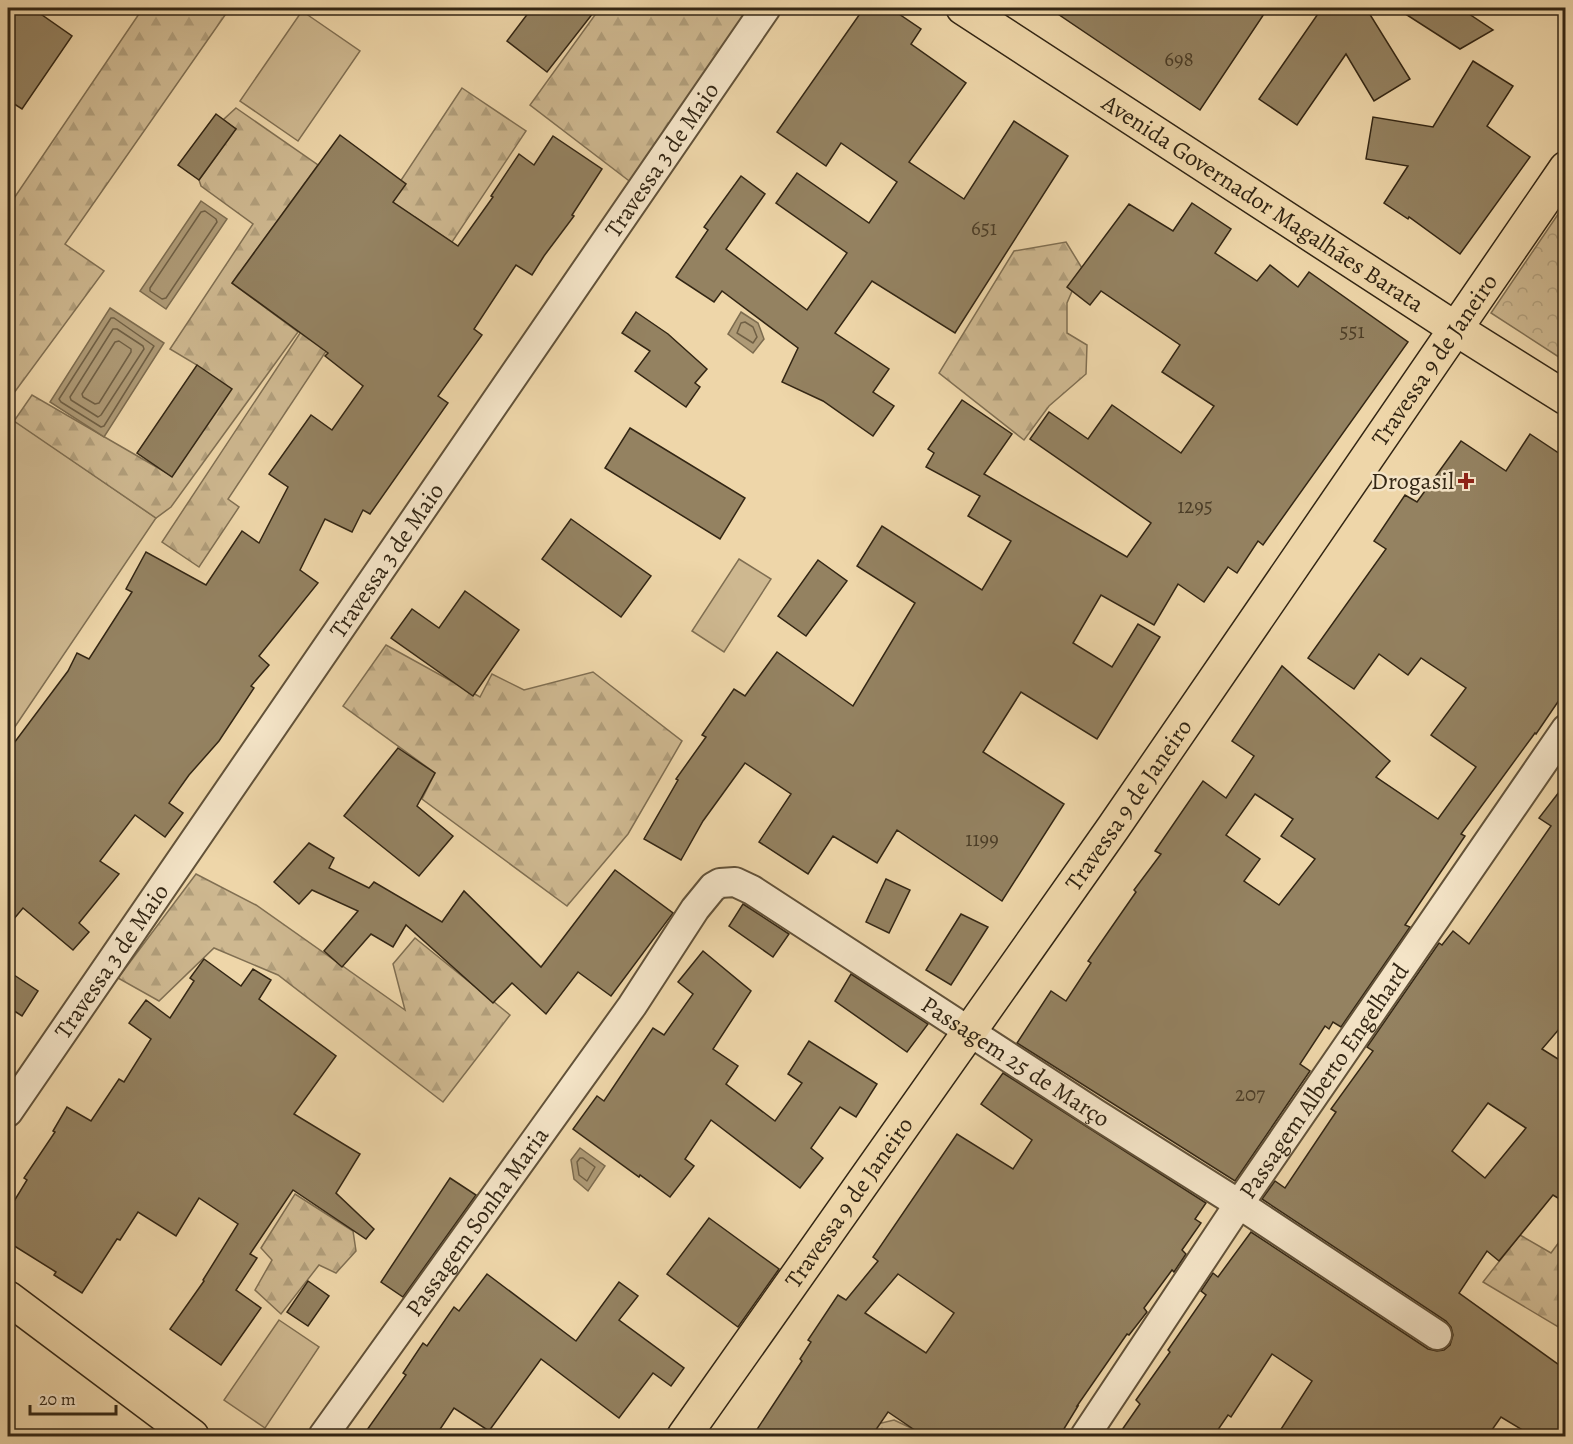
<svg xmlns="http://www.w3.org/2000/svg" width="1573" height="1444" font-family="Alegreya,serif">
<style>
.green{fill:#ceb890;stroke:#806f52;stroke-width:1.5}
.forest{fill:url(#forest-firs);stroke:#806f52;stroke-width:1.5}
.park{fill:url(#park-crowns);stroke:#806f52;stroke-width:1.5}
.water{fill:#ae9a76;stroke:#7d6c4f;stroke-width:1.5}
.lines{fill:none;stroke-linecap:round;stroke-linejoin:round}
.shore{stroke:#706045;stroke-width:1.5}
.building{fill:#948261;stroke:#332614;stroke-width:1.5;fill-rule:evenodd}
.minor-casing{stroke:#625239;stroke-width:32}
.major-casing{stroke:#332614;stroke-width:36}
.minor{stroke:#f4e4c7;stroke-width:28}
.major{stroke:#eed6a9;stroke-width:33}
.poi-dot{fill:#8f2418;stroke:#f4e4c7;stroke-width:2}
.labels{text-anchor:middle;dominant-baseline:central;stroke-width:5;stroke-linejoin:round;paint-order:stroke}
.number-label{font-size:21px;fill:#4b3d27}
.street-label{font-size:24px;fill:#332614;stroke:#f4e4c7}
.poi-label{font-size:24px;fill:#332614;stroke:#f4e4c7;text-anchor:end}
</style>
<defs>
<pattern id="forest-firs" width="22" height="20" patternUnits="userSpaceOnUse" patternTransform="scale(1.5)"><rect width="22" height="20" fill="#ceb890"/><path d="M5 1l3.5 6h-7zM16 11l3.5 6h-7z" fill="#b19e7b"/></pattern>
<pattern id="park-crowns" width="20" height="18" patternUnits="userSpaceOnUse" patternTransform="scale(1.5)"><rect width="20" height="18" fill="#ceb890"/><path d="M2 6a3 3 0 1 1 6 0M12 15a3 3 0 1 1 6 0" fill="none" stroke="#b19e7b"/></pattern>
</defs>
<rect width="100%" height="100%" fill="#eed6a9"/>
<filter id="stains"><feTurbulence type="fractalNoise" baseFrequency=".00333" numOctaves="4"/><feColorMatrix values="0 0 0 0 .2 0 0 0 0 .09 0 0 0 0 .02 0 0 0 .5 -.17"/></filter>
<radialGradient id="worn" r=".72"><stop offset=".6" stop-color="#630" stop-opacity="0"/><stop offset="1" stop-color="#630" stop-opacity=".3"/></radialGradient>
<g class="green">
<path d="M302 11 360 51 298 141 240 101Z"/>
<path d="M8 416 156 518 8 737Z"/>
<path d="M739 559 771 579 724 652 692 631Z"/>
<path d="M279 1320 319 1347 265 1428 224 1400Z"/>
</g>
<g class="forest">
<path d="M143 8H230L65 244 104 271 8 401V207Z"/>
<path d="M600 8H766L641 190 530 105Z"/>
<path d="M462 88 526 131 452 242 415 217 228 499 239 507 199 567 162 542Z"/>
<path d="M236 108 318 165 232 283 298 332 171 507 156 518 14 421 32 395 172 476 197 365 170 349 253 224 201 186 199 180 236 129 223 120Z"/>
<path d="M1066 242 1082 268 1067 303V333L1087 345 1086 374 1049 406 1024 440 939 373 1014 251Z"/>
<path d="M386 645 480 697 492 674 524 690 593 672 682 741 628 834 567 906 422 799 435 773 343 706Z"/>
<path d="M196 874 256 905 405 1010 393 964 415 938 510 1015 443 1102 278 975 214 948 159 1001 118 978Z"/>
<path d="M295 1194 353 1231 356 1251 336 1273 319 1265 281 1314 255 1290 272 1260 261 1248Z"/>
<path d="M1565 1234V1331L1483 1282 1520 1235 1551 1253Z"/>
<path d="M894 1420 928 1436H876L869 1426Z"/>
</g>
<path class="park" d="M1565 204V361L1491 313Z"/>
<g class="water">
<path d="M201 201 227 219 166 309 140 291Z"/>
<path d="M110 308 164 343 104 437 50 402Z"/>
<path d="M741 312 758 323 764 339 753 353 728 334Z"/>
<path d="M580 1148 605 1166 588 1191 574 1179 571 1160Z"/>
</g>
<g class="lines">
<g class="shore">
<path d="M205 211 216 219 217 222 166 298 162 299 150 291V288L201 212Z"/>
<path d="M111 318H114L154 346 104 426 101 427 61 402 59 399Z"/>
<path d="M745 322 753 327 757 337 753 343 737 333 741 323Z"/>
<path d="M113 329H117L143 346 144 349 101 415 98 417 71 400 70 397Z"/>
<path d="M119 341 131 349V352L99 403 95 404 83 397 82 394 115 342Z"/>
<path d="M580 1158H583L595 1167 587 1181 579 1175 577 1162Z"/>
</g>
</g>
<g class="building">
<path d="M8 8H32L72 36 22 109 8 100Z"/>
<path d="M532 8H597L547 72 507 41Z"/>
<path d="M864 8H890L921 29 911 44 966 83 909 162 964 199 1014 121 1068 156 955 333 872 281 835 333 889 369 873 392 894 406 873 436 823 401 782 382 798 348 722 291 714 302 676 277 708 230 704 227 741 176 765 194 726 249 807 310 847 253 776 203 797 173 869 223 897 182 841 143 826 166 777 132Z"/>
<path d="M1049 8H1268L1200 110Z"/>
<path d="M1322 8H1366L1410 79 1374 101 1346 54 1297 125 1259 99Z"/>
<path d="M1396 8H1460L1493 30 1460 49Z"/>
<path d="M1473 61 1513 86 1487 126 1530 157 1460 254 1409 217 1408 219 1384 203 1408 166 1366 159 1373 117 1433 127Z"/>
<path d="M216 114 236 129 199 180 178 165Z"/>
<path d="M340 135 406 184 393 202 458 246 493 197 491 196 519 154 534 165 553 136 602 169 572 215 574 216 544 256 532 275 516 265 474 329 482 335 438 396 448 403 370 514 363 510 352 532 325 519 300 570 318 583 259 656 269 665 251 686 254 688 219 741 189 775 169 803 183 813 165 837 135 815 100 861 119 874 79 923 89 932 73 950 23 908 8 926V751L68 671 77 653 89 659 132 592 126 589 146 552 206 585 242 531 259 543 288 487 269 474 311 415 332 430 363 386 325 356 328 353 232 283Z"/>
<path d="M1192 203 1231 229 1215 253 1257 281 1270 265 1298 287 1309 272 1408 342 1263 545 1258 541 1237 573 1228 567 1204 602 1178 584 1154 625 1101 595 1073 643 1112 667 1138 624 1160 637 1097 739 1021 692 983 752 1064 804 1002 901 897 830 877 863 833 836 808 874 759 842 791 794 745 763 703 821 681 860 644 839 678 780 676 779 706 737 702 735 734 689 745 696 777 652 853 706 915 603 857 566 882 526 982 590 1011 541 968 516 980 496 926 467 934 453 928 449 962 400 1012 434 984 474 1127 557 1151 523 1030 439 1049 412 1088 439 1112 405 1181 453 1214 406 1162 372 1180 345 1101 291 1090 305 1067 287 1129 204 1173 231Z"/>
<path d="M636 312 668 334 707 369 695 383 700 387 686 407 635 371 650 351 622 333Z"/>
<path d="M197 365 232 389 172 477 137 453Z"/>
<path d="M630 428 745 498 720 539 605 468Z"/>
<path d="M1530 434 1566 458V690L1536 734 1535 733 1461 834 1465 836 1405 925 1410 927 1341 1027 1333 1022 1329 1029 1325 1026 1300 1064 1310 1071 1235 1181 1017 1043 1051 991 1066 1001 1091 963 1088 961 1136 892 1134 890 1161 854 1155 851 1203 781 1226 798 1254 756 1232 741 1282 666 1390 761 1376 777 1438 819 1476 767 1431 735 1466 688 1421 658 1408 675 1379 654 1354 689 1308 658 1386 549 1374 541 1405 495 1417 502 1461 441 1506 471ZM1255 794 1293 819 1281 836 1315 859 1279 905 1244 881 1260 859 1226 835Z"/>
<path d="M571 519 651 576 621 617 542 559Z"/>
<path d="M818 560 847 581 806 636 778 616Z"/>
<path d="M465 591 519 630 473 696 391 638 412 609 439 628Z"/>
<path d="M398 748 435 773 417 806 453 836 419 876 344 816Z"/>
<path d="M1566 783V1021L1542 1049 1566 1064V1203L1553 1195 1499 1261 1487 1251 1459 1293 1566 1370V1437H1534L1501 1417 1487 1437H1276L1312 1381 1272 1354 1231 1417 1228 1415 1213 1437H1117L1140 1404 1136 1400 1170 1352 1168 1350 1206 1295 1201 1291 1213 1273 1218 1277 1251 1232 1428 1349 1437 1351 1444 1350 1450 1345 1453 1335 1451 1327 1446 1321 1262 1199 1275 1181 1285 1188 1336 1112 1331 1109 1373 1051 1367 1047 1439 943 1442 945 1453 931 1469 944 1551 826 1539 818ZM1488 1103 1526 1128 1485 1178 1452 1151Z"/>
<path d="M309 843 334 858 329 868 369 888 374 882 442 922 464 891 541 967 615 870 673 913 611 996 578 972 546 1014 512 983 493 1003 406 925 393 947 371 934 342 967 324 951 358 911 312 890 299 904 274 882Z"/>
<path d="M886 879 910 890 889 933 866 922Z"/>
<path d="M743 904 789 934 773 957 729 926Z"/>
<path d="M961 914 988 927 951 985 926 970Z"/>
<path d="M703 951 751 991 713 1049 738 1066 726 1084 775 1121 802 1083 788 1074 809 1041 877 1084 856 1117 840 1107 811 1148 823 1158 800 1188 711 1120 685 1159 694 1166 670 1197 640 1175 639 1177 573 1129 597 1096 604 1101 653 1028 664 1035 693 994 678 982Z"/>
<path d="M204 959 241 986 253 969 271 980 259 999 336 1056 294 1114 360 1154 336 1193 374 1229 366 1239 293 1190 250 1254 257 1258 236 1290 261 1308 221 1365 170 1329 204 1281 203 1280 238 1224 199 1198 176 1236 138 1212 120 1240 117 1239 82 1293 54 1275 56 1272 8 1242V1211L27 1180 24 1178 55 1132 53 1131 67 1107 91 1121 119 1079 124 1082 151 1039 129 1023 146 1000 170 1018 194 981 190 978Z"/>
<path d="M8 971 38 991 22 1016 8 1007Z"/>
<path d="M851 974 928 1024 907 1052 835 1001Z"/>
<path d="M1003 1073 1206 1203 1195 1219 1201 1223 1182 1250 1186 1254 1174 1272 1172 1270 1144 1308 1147 1312 1129 1335 1127 1334 1077 1406H1078L1059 1437H925L888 1412 871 1437H752L802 1361 800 1359 811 1342 808 1340 838 1295 846 1300 878 1261 873 1257 957 1134 1013 1169 1032 1140 981 1104ZM898 1274 954 1313 926 1353 865 1313Z"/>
<path d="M450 1178 476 1195 403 1297 381 1282Z"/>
<path d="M709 1218 779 1269 738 1327 667 1274Z"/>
<path d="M487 1274 576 1341 619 1282 638 1296 619 1320 684 1368 671 1386 653 1373 619 1418 541 1359 489 1431 454 1408 435 1437H362L406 1375 403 1373 423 1343 427 1346 454 1307 459 1311Z"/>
<path d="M308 1281 329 1296 308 1326 287 1312Z"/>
</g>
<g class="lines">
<g class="minor-casing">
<g id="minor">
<path id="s1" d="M8 1112 766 8"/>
<path id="s2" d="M323 1436 632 1006 695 909 713 887 720 883 735 882 752 890 1096 1114 1239 1204 1437 1335"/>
<path id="s3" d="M1085 1436 1239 1204 1566 729"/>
</g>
</g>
<g class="major-casing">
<g id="major">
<path id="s4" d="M963 8 1456 329 1566 398"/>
<path d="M8 1298 192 1436"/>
<path id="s5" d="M684 1436 1113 828 1566 168"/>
</g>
</g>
<use href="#minor" class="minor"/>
<use href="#major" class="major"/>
</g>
<path class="poi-dot" d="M1463 472h6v6h6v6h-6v6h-6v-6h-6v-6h6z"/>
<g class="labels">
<g class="number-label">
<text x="1179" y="59">698</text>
<text x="984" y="228">651</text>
<text x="1352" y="331">551</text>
<text x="1195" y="506">1295</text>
<text x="982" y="839">1199</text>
<text x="1250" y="1094">207</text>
</g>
<g class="street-label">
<text stroke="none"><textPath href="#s1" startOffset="1155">Travessa 3 de Maio</textPath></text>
<text stroke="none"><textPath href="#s4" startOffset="358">Avenida Governador Magalhães Barata</textPath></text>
<text stroke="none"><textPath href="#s5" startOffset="1312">Travessa 9 de Janeiro</textPath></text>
<text stroke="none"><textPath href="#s1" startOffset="669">Travessa 3 de Maio</textPath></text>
<text stroke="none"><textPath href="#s5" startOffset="772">Travessa 9 de Janeiro</textPath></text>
<text stroke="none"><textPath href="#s1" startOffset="183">Travessa 3 de Maio</textPath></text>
<text stroke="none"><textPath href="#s2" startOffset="1030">Passagem 25 de Março</textPath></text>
<text stroke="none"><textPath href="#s3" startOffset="428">Passagem Alberto Engelhard</textPath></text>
<text stroke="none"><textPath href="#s5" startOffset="286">Travessa 9 de Janeiro</textPath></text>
<text stroke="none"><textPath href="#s2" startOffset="264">Passagem Sonha Maria</textPath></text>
</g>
<g class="poi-label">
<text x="1454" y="481">Drogasil</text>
</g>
</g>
<rect width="1573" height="1444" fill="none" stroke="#eed6a9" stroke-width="30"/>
<rect x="9" y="9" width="1555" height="1426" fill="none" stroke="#332614" stroke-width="3"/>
<rect x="15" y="15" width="1543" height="1414" fill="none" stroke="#332614" stroke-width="1.5"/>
<path d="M30 1405v9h86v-9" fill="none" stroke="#332614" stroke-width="3"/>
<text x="39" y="1405" font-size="18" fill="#332614" stroke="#f4e4c7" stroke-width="4.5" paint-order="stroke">20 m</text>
<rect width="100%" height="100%" filter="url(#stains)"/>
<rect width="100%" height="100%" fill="url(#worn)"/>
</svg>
